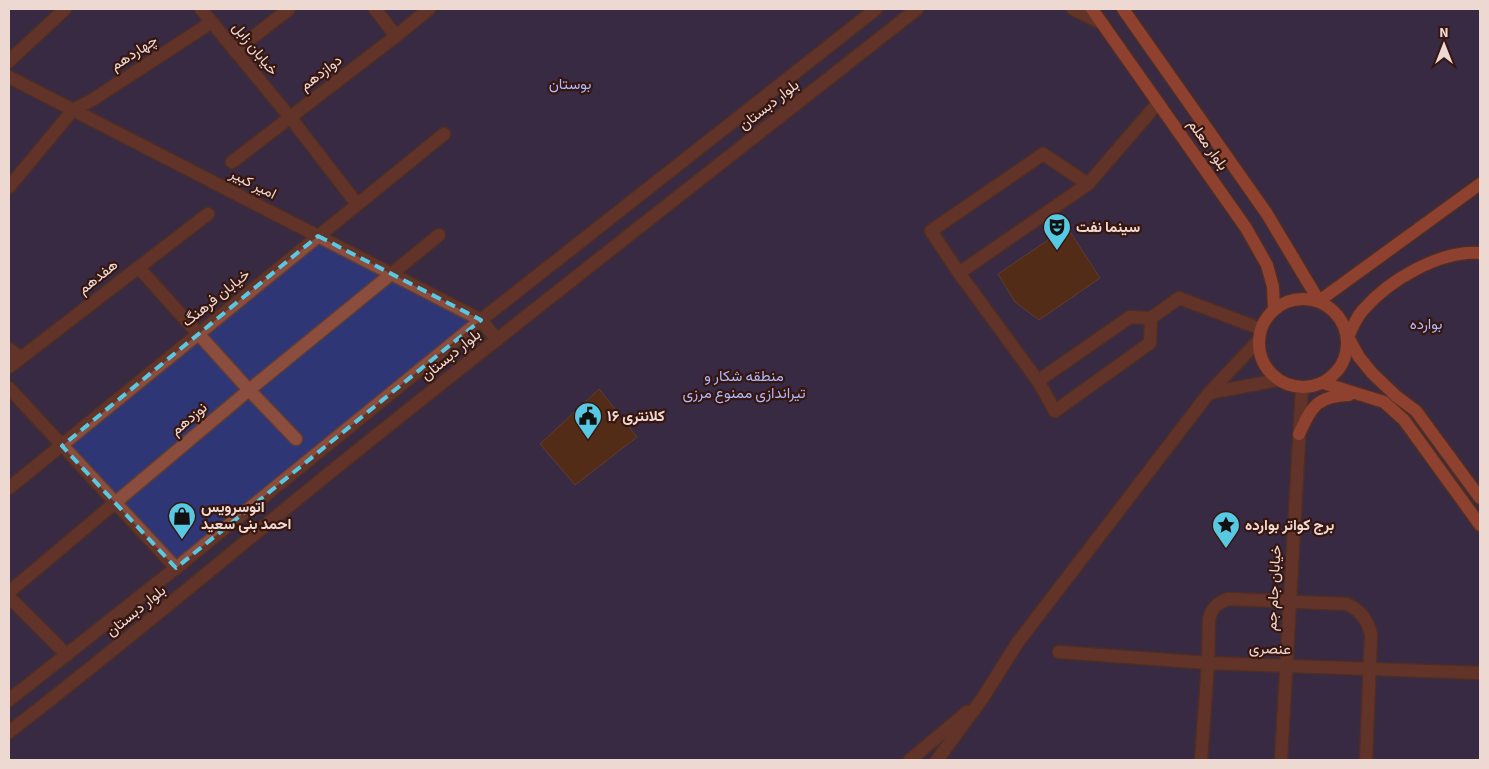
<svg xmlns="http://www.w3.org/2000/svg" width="1489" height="769" font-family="'Source Sans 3',Vazirmatn,sans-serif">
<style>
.green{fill:#2e3675}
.building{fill:#693b19;stroke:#7f5f4a}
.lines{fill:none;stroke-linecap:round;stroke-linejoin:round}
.minor-casing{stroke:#5d3d36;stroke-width:15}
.major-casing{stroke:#5d3d36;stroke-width:15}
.minor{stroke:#8b4d3e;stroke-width:12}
.major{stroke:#e8694b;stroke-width:12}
.marked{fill:none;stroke:#57c9e2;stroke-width:4;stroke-dasharray:10 6;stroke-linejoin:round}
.labels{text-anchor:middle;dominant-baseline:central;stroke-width:4.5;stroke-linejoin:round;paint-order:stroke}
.street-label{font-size:15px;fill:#eed8d2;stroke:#36160f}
.park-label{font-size:15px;fill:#abb9fe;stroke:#36160f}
.poi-label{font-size:15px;font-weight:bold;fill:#eed8d2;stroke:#36160f;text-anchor:start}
</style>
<rect width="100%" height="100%" fill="#412018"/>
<rect class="green" x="9" y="9" width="1471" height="751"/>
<g class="building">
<path d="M1067 227 1100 278 1039 320 1015 302 998 274Z"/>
<path d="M599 389 637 437 575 485 540 444Z"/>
</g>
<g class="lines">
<g class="minor-casing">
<g id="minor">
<path d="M201 9 293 121 357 204"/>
<path d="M375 9 396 36"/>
<path d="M1073 9 1103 24"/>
<path d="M235 51 289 9"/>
<path d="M9 61 65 9"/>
<path d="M9 77 481 320 497 340"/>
<path d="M232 162 396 36 429 9"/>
<path d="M1088 184 959 273 1038 381 1055 411 1150 343 1151 318"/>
<path d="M9 187 73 110 92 100 212 22"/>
<path d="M138 267 249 390 296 439"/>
<path d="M959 273 931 231 1043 154 1088 184 1158 103"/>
<path d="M9 349 21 358"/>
<path d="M9 367 208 214"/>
<path d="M1038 381 1130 317 1151 318 1179 298 1261 329"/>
<path d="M9 388 176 568"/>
<path d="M1209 393 1278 380"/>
<path d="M9 488 444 134"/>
<path d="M9 592 249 390 439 235"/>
<path d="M9 597 67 655"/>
<path d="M1059 652 1208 663 1480 673"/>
<path d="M9 700 176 568 481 320 876 9"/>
<path d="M9 732C117 649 221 561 327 475 522 318 720 164 917 9"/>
<path d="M910 760 967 712"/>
<path d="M937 760 982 699 1018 642 1209 393 1258 341"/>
<path d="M1201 760 1208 663 1209 619C1212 608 1217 603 1228 599L1347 604C1361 611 1367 619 1371 634L1366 760"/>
<path d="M1281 760 1302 388"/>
</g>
</g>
<g class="major-casing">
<g id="major">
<path d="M1092 9 1246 228 1267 265 1273 287 1274 310"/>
<path d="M1123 9 1267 214 1319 301 1480 184"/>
<path d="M1480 253C1440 250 1389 280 1363 310 1356 318 1352 328 1348 337L1359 357 1372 373 1396 396 1416 411 1480 498"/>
<circle cx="1303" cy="343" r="44"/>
<path d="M1323 383 1384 402 1404 420 1480 525"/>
<path d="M1299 434C1312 407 1316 396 1349 395"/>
</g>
</g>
<use href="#minor" class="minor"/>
<use href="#major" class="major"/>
</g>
<path d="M0 0H1489V769H0ZM318 236 481 320 176 568 62 446Z" fill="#412018" fill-opacity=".55" fill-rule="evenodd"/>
<path class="marked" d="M318 236 481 320 176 568 62 446Z"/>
<defs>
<g id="theatre-pin" transform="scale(1.4375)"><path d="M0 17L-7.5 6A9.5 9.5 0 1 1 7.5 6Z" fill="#57c9e2" stroke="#36160f"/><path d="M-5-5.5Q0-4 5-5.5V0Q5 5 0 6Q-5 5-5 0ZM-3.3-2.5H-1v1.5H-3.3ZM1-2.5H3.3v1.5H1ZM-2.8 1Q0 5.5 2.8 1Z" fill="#111"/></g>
<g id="civic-pin" transform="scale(1.4375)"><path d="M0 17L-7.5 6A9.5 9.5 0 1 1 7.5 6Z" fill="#57c9e2" stroke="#36160f"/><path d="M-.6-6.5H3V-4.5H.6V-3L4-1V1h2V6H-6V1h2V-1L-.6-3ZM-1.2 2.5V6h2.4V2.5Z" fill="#111"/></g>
<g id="shop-pin" transform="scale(1.4375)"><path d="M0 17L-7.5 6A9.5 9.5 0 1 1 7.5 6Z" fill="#57c9e2" stroke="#36160f"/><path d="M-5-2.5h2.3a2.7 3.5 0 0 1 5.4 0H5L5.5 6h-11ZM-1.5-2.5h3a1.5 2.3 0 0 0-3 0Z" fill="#111"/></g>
<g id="sight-pin" transform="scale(1.4375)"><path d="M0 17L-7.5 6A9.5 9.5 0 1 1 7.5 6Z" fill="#57c9e2" stroke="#36160f"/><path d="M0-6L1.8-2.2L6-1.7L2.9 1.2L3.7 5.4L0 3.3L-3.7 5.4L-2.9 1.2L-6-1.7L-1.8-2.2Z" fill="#111"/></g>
</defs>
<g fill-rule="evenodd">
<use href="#theatre-pin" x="1057" y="227"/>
<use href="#civic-pin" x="588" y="416"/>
<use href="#shop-pin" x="182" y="516"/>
<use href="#sight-pin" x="1226" y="525"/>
</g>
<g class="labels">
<g class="street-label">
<text transform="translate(255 49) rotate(51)">خیابان زابل</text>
<text transform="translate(134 53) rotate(-33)">چهاردهم</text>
<text transform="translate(321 73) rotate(-37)">دوازدهم</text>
<text transform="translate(769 105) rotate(-38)">بلوار دبستان</text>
<text transform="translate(1208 145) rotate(55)">بلوار معلم</text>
<text transform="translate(253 184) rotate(27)">امیر کبیر</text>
<text transform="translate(98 277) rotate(-38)">هفدهم</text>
<text transform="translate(216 298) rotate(-39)">خیابان فرهنگ</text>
<text transform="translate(451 355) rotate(-39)">بلوار دبستان</text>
<text transform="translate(189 419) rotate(-40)">نوزدهم</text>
<text transform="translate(1274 588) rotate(-87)">خیابان جام جم</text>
<text transform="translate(136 611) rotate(-39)">بلوار دبستان</text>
<text transform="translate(1270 649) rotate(2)">عنصری</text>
</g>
<g class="park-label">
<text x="570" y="84">بوستان</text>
<text x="1426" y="324">بوارده</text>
<text x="744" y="376">منطقه شکار و<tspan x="744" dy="17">تیراندازی ممنوع مرزی</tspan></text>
</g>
<g class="poi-label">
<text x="1076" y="227">سینما نفت</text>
<text x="607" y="416">کلانتری ۱۶</text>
<text x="201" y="507">اتوسرویس<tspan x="201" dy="17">احمد بنی سعید</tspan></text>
<text x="1245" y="525">برج کواتر بوارده</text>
</g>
</g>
<rect width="1489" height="769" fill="none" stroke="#eed8d2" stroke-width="20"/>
<g transform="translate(1444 45)" stroke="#36160f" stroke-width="4" paint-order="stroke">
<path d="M0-4L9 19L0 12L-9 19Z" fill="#eed8d2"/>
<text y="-8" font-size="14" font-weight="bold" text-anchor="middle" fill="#eed8d2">N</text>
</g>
</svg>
